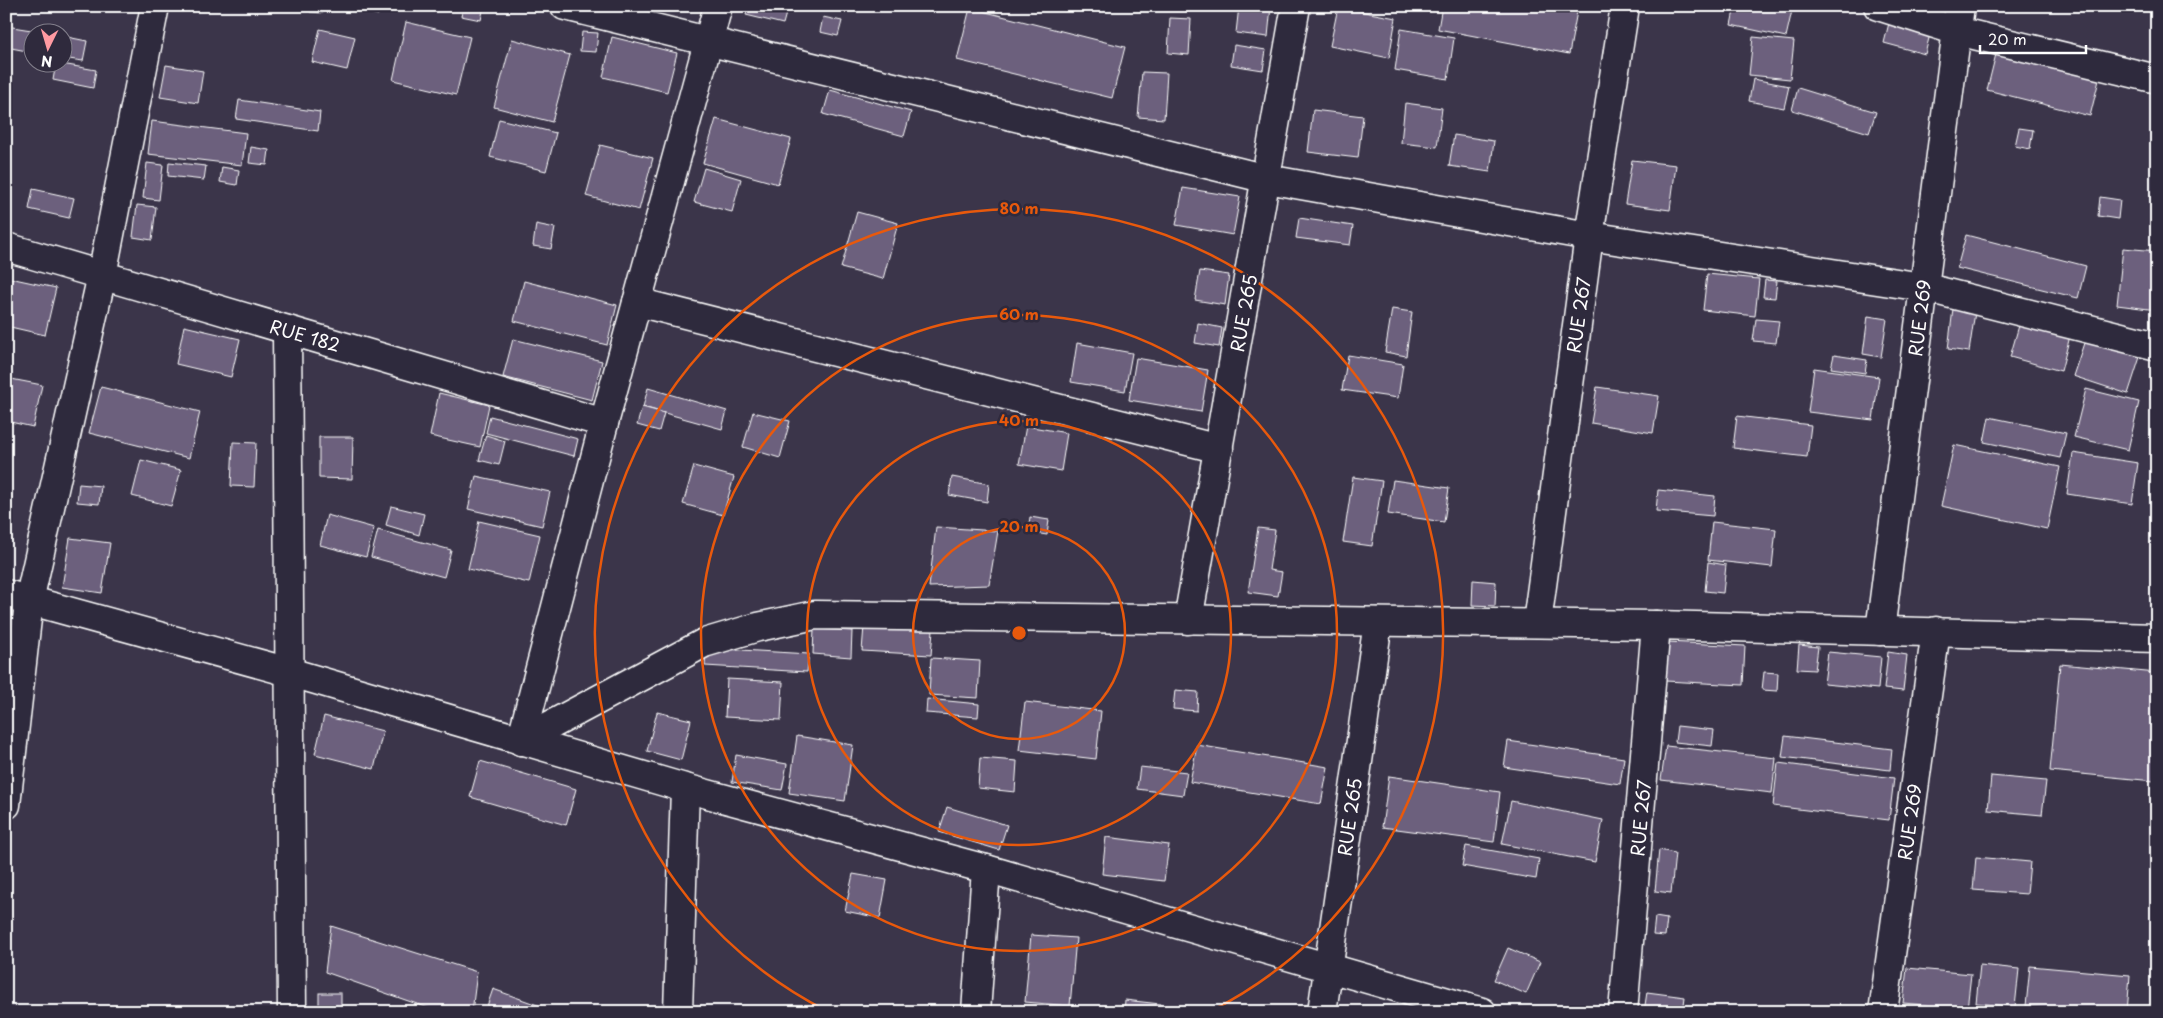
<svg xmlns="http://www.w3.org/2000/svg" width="2163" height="1018" font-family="'Playpen Sans',sans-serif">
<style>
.building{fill:#6c607d;stroke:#fff}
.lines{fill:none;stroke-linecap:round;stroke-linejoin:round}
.minor-casing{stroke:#fff;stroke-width:31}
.minor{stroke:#2f2a3d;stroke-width:28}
.ring{fill:none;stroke:#e8590c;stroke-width:2.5}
.labels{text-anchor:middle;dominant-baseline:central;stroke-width:5;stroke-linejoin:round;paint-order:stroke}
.street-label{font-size:18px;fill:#fff;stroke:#2f2a3d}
.centre{fill:#e8590c;stroke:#2f2a3d;stroke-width:2.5}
.ring-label{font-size:15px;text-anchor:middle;font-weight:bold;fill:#e8590c;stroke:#2f2a3d;stroke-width:5;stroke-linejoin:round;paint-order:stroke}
</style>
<rect width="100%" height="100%" fill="#3b354a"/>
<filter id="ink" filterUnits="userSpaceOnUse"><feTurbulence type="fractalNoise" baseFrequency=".02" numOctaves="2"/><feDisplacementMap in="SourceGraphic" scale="10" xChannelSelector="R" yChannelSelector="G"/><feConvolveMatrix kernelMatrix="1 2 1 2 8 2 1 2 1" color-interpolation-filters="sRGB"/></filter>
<g filter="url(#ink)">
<g class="building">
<path d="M311 6H323V13L310 12Z"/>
<path d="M342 6H380L378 15Z"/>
<path d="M464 6H484L481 20 461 16Z"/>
<path d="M749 6H788L783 24 746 15Z"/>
<path d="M1176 6H1224V11Z"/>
<path d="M1239 6H1271L1268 37 1236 33Z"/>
<path d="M1442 6H1578L1569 54 1438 29Z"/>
<path d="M1735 6H1793L1786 37 1731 25Z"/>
<path d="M1338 7 1396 18 1389 58 1330 46Z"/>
<path d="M970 8 1125 47 1112 98 957 60Z"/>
<path d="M823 17 842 21 838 36 820 32Z"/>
<path d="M1170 18 1191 19 1189 55 1168 53Z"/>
<path d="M406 22 470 37 456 95 393 80Z"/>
<path d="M1889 23 1930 34 1925 54 1884 43Z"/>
<path d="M6 26 44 32H32V52L6 47Z"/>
<path d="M320 29 355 37 347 70 312 62Z"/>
<path d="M1401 29 1454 38 1448 79 1395 70Z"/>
<path d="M582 32 598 33 596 52 580 51Z"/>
<path d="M62 36 87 41 83 61 62 58Z"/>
<path d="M612 37 677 53 667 92 603 77Z"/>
<path d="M1753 37 1794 41 1790 79 1749 75Z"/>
<path d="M512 39 570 55 552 122 494 107Z"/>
<path d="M1234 45 1266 50 1263 70 1231 65Z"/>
<path d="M1997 50 2100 76 2090 116 1987 90Z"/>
<path d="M56 63 96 70 93 88 53 80Z"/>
<path d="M166 65 203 71 198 103 160 97Z"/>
<path d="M1142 72 1167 73 1164 119 1138 117Z"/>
<path d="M1753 79 1789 86 1784 108 1749 101Z"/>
<path d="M1798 88 1876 112 1869 133 1792 110Z"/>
<path d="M830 90 911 112 904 136 823 114Z"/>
<path d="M239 100 320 112 318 131 236 119Z"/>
<path d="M1405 103 1442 108 1437 147 1401 143Z"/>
<path d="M1313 110 1363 116 1358 158 1308 152Z"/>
<path d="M499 119 556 133 546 171 490 157Z"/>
<path d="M716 119 791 139 778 184 703 163Z"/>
<path d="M152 121 246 133 242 165 148 154Z"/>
<path d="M2019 128 2033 130 2030 149 2015 146Z"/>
<path d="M1454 135 1494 141 1490 172 1449 166Z"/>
<path d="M600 145 653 158 639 210 586 196Z"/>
<path d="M251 147 269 150 267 165 249 163Z"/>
<path d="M1632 160 1676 165 1670 210 1625 204Z"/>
<path d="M169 162 206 166 204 180 168 176Z"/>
<path d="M147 163 163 165 159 200 143 198Z"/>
<path d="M222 167 239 170 237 185 220 182Z"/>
<path d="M704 168 741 179 732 212 694 202Z"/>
<path d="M1183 188 1240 197 1233 235 1176 225Z"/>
<path d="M33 189 74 198 69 218 29 209Z"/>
<path d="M2100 197 2120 200 2118 219 2098 216Z"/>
<path d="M137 205 156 207 152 240 133 237Z"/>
<path d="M857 212 898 223 883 279 841 268Z"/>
<path d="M1299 218 1353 226 1350 245 1296 238Z"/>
<path d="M536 224 555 228 551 249 533 246Z"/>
<path d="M1966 235 2086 266 2078 298 1957 268Z"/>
<path d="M2123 248 2157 251V310L2117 305Z"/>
<path d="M1200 271 1229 275 1225 305 1195 300Z"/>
<path d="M1707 274 1759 279 1755 316 1703 310Z"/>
<path d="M10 278 56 288 45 335 6 326V297Z"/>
<path d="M1765 280 1777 281 1775 298 1763 297Z"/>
<path d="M524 281 617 305 607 345 514 321Z"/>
<path d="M1392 309 1412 312 1406 356 1385 352Z"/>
<path d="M1953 309 1975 312 1969 352 1948 349Z"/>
<path d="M1868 316 1887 319 1881 357 1863 354Z"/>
<path d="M1756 319 1779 321 1776 343 1753 341Z"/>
<path d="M2020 322 2070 336 2061 371 2010 357Z"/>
<path d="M1198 323 1222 328 1219 347 1195 343Z"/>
<path d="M184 326 240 339 231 377 176 364Z"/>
<path d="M513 339 602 361 592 400 503 377Z"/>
<path d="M2085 340 2140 357 2128 394 2073 376Z"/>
<path d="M1077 343 1132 353 1125 391 1071 382Z"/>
<path d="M1348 355 1403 364 1398 398 1342 390Z"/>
<path d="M1834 355 1867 360 1865 373 1831 368Z"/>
<path d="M1136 358 1208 370 1201 412 1129 400Z"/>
<path d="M1814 368 1879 377 1873 420 1808 412Z"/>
<path d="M6 378 42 385 33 427 6 421Z"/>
<path d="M101 387 200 412 189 458 89 433Z"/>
<path d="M1597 387 1659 396 1653 433 1591 423Z"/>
<path d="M648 388 727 411 722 429 643 407Z"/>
<path d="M2086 389 2139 402 2128 450 2074 437Z"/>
<path d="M439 393 489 405 480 447 430 436Z"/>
<path d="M642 407 664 413 659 431 637 425Z"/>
<path d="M753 412 790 421 780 458 743 447Z"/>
<path d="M490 416 578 439 574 456 486 433Z"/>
<path d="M1737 416 1811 425 1807 457 1733 448Z"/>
<path d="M1989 417 2066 433 2060 458 1984 442Z"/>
<path d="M1026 426 1067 433 1061 471 1019 464Z"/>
<path d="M486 435 505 441 499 465 479 460Z"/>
<path d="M319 437H353L352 479 319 478Z"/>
<path d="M233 442 256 443 254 487 231 486Z"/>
<path d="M1954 445 2060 467 2047 529 1941 506Z"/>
<path d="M2073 453 2138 463 2132 504 2067 494Z"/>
<path d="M141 460 181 470 171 506 132 496Z"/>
<path d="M694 466 734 477 723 515 683 504Z"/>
<path d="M476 476 550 492 542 526 468 509Z"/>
<path d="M952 477 989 484 987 502 949 495Z"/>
<path d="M1353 477 1382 481 1372 546 1343 542Z"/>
<path d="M1393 480 1449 488 1444 522 1388 514Z"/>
<path d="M79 484 101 486 99 504 77 502Z"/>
<path d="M1658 490 1715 496 1713 516 1656 511Z"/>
<path d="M391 506 424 514 419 535 386 525Z"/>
<path d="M327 515 374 528 366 557 320 545Z"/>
<path d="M1030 517 1049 520 1047 535 1028 532Z"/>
<path d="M479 521 540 535 529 583 468 569Z"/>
<path d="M1712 522 1776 529 1772 567 1708 560Z"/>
<path d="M936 527 998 531 989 585 929 587Z"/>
<path d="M1258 528 1275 530 1269 570 1282 572 1278 596 1248 592Z"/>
<path d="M378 530 451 550 444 577 371 557Z"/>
<path d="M70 538 110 543 102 593 62 587Z"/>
<path d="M1708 562 1726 565 1723 593 1705 591Z"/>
<path d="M1473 580 1496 582 1495 606 1472 605Z"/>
<path d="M864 626 933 630 931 655 862 651Z"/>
<path d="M814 629 852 631 851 657 813 654Z"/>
<path d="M1667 642 1745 646 1743 685 1665 681Z"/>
<path d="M1799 645 1818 647 1815 670 1797 669Z"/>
<path d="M706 648 809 654 807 672 705 666Z"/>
<path d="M1828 652 1881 657 1878 689 1824 684Z"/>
<path d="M1888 652 1907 655 1903 691 1884 689Z"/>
<path d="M931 658 980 661 978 698 929 695Z"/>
<path d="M2060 664 2157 673V748L2154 781 2050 771Z"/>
<path d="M1764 672 1778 673 1777 691 1762 690Z"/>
<path d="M727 679 783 682 781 720 725 717Z"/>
<path d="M1175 690 1198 692 1197 711 1173 709Z"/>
<path d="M927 699 979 704 978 717 926 713Z"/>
<path d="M1025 702 1101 711 1096 759 1019 750Z"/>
<path d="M657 712 691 720 681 760 647 751Z"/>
<path d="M324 716 383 731 374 769 315 754Z"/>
<path d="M1677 726 1714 730 1712 746 1675 742Z"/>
<path d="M797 736 853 745 845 801 789 793Z"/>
<path d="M1785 736 1892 749 1890 770 1782 757Z"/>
<path d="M1508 741 1624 758 1620 784 1504 767Z"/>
<path d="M1197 745 1328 767 1321 804 1190 782Z"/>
<path d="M1666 746 1776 758 1772 793 1661 780Z"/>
<path d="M736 755 787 764 782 790 732 782Z"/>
<path d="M980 758 1017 761 1015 792 978 788Z"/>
<path d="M480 761 576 789 566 825 470 797Z"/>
<path d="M1778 763 1894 778 1889 820 1773 806Z"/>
<path d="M1140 767 1187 772 1183 795 1137 789Z"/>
<path d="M1389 776 1500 792 1494 842 1382 827Z"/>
<path d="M1991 776 2046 781 2042 815 1988 810Z"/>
<path d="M1511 801 1603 820 1595 862 1502 844Z"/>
<path d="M947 807 1007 825 999 850 939 832Z"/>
<path d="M1106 837 1169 845 1164 881 1102 874Z"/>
<path d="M1466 846 1539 859 1536 879 1462 866Z"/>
<path d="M1659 850 1675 853 1671 893 1655 891Z"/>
<path d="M1976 857 2030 862 2027 894 1973 890Z"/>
<path d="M853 874 887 880 880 918 845 911Z"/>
<path d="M1655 917 1667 919 1665 936 1653 935Z"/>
<path d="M331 926 477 972 472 1012H440L325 972Z"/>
<path d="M1031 935 1076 938 1070 1006 1025 1002Z"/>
<path d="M1508 948 1540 962 1526 994 1494 980Z"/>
<path d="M1980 965 2019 969 2015 1007 1976 1003Z"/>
<path d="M2030 966 2130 975 2127 1012H2084L2026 1006Z"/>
<path d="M1907 968 1971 974 1967 1009 1903 1003Z"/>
<path d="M493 989 557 1012H485Z"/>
<path d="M1647 992 1685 997 1683 1012H1644Z"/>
<rect x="319" y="993" width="22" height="19"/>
<path d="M1125 1000 1160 1004 1159 1012H1124Z"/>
<path d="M1032 1007 1071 1012H1032Z"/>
</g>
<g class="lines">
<g class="minor-casing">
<g id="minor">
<path d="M565 6 1267 179 1589 236 1923 287 2157 346"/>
<path d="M1878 6 1957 31 2157 79"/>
<path d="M6 247 604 423"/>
<path d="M637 302 1219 449"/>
<path d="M287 330 292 1012"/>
<path d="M6 594 289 672 685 788 986 869 1482 1012"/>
<path d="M1188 620 1296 6"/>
<path d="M1537 623 1589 236 1625 6"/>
<path d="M1880 631 1960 6"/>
<path d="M521 741 704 643 758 627 815 615 1656 625 2157 638"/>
<path d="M521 741 604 423 718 6"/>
<path d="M6 805 29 601 102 275 155 6"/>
<path d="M678 1012 685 788"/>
<path d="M976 1012 986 869"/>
<path d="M1322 1012 1378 622"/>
<path d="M1623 1012 1656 625"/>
<path d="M1883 1012 1936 631"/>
</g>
</g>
<use href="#minor" class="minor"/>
</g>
</g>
<g class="ring">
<circle cx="1019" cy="633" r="106"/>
<circle cx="1019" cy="633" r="212"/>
<circle cx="1019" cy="633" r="318"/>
<path d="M827 1011A424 424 0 1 1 1211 1011"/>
</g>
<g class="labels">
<g class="street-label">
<text transform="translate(1243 313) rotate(-80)">RUE 265</text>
<text transform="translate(1578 315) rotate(-82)">RUE 267</text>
<text transform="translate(1919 318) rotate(-83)">RUE 269</text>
<text transform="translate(305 335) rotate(16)">RUE 182</text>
<text transform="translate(1349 817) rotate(-82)">RUE 265</text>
<text transform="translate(1640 818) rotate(-85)">RUE 267</text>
<text transform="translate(1909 822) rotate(-82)">RUE 269</text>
</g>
</g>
<circle cx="1019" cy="633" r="8" class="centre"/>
<g class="ring-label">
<text x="1019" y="214">80 m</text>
<text x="1019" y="320">60 m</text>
<text x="1019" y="426">40 m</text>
<text x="1019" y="532">20 m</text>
</g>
<rect width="2163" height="1018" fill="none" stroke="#2f2a3d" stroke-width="25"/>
<rect x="12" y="12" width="2138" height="993" fill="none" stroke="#fff" stroke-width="2" filter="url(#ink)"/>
<g transform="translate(48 48) rotate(185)"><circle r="24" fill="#2f2a3d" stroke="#827f8b"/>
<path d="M0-4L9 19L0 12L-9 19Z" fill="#ff9aa2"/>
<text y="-8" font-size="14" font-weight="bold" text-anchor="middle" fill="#ffffff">N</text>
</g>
<path d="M1980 45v8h106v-8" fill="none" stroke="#ffffff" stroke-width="2.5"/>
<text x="1988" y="45" font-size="15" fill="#ffffff" stroke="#2f2a3d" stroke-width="4" paint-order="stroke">20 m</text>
</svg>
